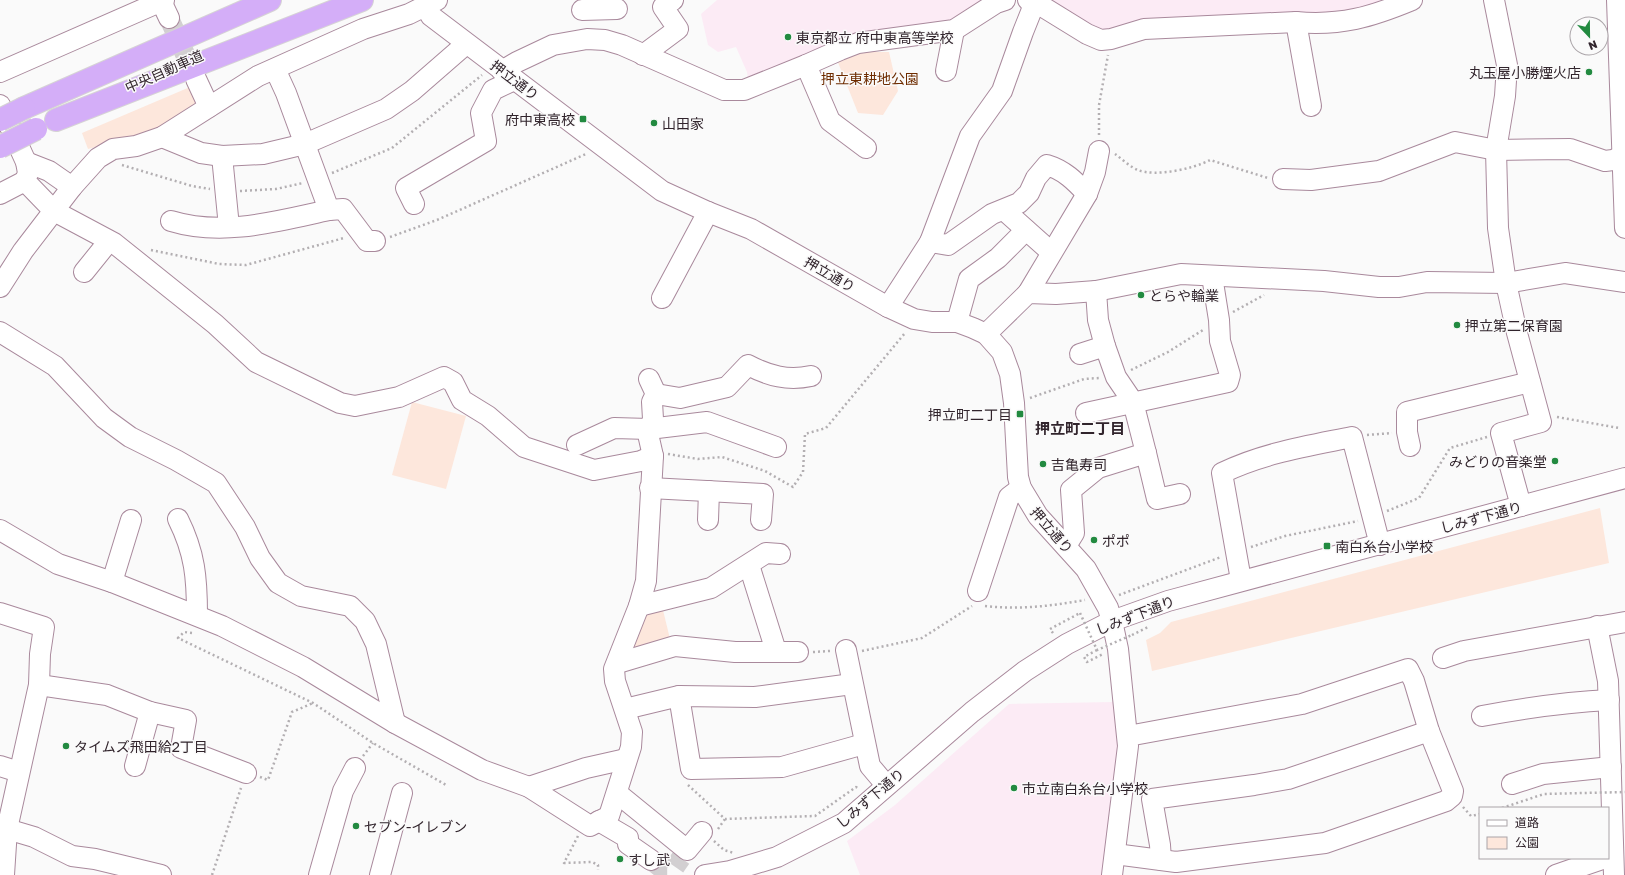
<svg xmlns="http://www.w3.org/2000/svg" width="1625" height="875" font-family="'Golos Text','Noto Sans JP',sans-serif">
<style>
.built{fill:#fcebf5}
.green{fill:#fde7dc}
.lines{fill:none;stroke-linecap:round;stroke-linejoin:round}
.minor-tunnel{stroke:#d2cfd1;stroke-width:20;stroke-dasharray:20 10;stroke-linecap:butt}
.minor-casing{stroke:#a9899c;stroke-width:22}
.highway-casing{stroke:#d6d3d5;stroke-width:24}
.path{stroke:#b3afb2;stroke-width:2.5;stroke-dasharray:2 3;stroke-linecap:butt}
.minor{stroke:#fff;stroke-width:20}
.highway{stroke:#d4aef8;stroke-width:22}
.highway-bridge-casing{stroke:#d6d3d5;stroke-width:24;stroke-linecap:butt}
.path-bridge{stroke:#b3afb2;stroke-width:2.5;stroke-dasharray:2 3;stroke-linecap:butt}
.highway-bridge{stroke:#d4aef8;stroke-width:22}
.poi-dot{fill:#228a40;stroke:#fafafa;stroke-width:1.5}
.labels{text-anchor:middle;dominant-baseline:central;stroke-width:3;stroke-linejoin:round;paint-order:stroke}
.poi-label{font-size:14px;fill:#31242c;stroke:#fafafa;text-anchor:start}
.street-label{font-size:14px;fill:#31242c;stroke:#fafafa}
.park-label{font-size:14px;fill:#6e2c00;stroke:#fafafa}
.neighbourhood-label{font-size:15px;font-weight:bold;fill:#31242c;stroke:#fafafa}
</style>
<rect width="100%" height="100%" fill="#fafafa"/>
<g class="built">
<path d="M717 0H995L959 23 748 79 747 72 736 47 718 52 708 45 701 14Z"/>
<path d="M1037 0H1389L1368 11 1097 33Z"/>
<path d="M1113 702 1118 750 1102 875H860L847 841 895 805 1009 704Z"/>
</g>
<g class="green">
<path d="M858 52H889L898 91 883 115 858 113 837 60Z"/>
<path d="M190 87 198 106 159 130 88 149 82 133Z"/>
<path d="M412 402 466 416 446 489 392 475Z"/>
<path d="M1600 508 1609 563 1152 671 1146 640 1160 633 1171 622Z"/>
<path d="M662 606 671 643 632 653 647 607Z"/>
</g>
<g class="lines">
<g class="minor-tunnel">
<path d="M169 18 196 79"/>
<path d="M651 860 665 871H672L681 858"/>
</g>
<g class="minor-casing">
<g id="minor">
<path d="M427 0 428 11 431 16 662 191 708 212 751 229 888 307 914 319 932 322H957L973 328 986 334 1002 352 1010 374 1014 403 1018 477 1021 488 1038 516 1086 569 1108 608 1112 621 1118 649 1128 746 1112 875"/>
<path d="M1028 0 1035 2 1087 34 1101 40 1111 39 1144 29 1296 22C1341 26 1371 17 1412 0"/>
<path d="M1494 0 1507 65 1505 96 1496 150 1498 228 1506 283 1517 333 1541 422 1501 433 1521 506"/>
<path d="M1617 0 1625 228"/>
<path d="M161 1 169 18"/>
<path d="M582 10 617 9"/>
<path d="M1296 22 1311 106"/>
<path d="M643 55 678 29 663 7 673 0"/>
<path d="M806 65 830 121 866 148"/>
<path d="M275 69 286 93 329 210 343 209 367 241H375"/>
<path d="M502 71 517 62 553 45 587 39 605 40 622 45 724 90H744L806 65 840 50 858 43 954 30 996 3 1005 0"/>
<path d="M946 71 954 30"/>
<path d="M0 72 164 0"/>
<path d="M196 79 209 107"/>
<path d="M0 105 26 162 28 173 25 181 54 211 114 243 215 324 256 362 340 403 355 406 399 397 444 377 453 382 462 400 488 416 524 447 594 470 641 461 653 456"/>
<path d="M162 137 201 153 222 156 263 154 305 144 386 109 412 91 466 44"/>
<path d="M222 156 229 227"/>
<path d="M26 162 49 171 72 187"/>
<path d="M1283 179 1311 180 1379 171 1455 142 1496 150 1570 149 1605 161 1613 160 1625 155"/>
<path d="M0 194 25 181"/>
<path d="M414 204 406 188 486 141 481 113 493 90 514 80"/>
<path d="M1004 210 1051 252"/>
<path d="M171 221C223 237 278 221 329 210"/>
<path d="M930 242 948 245 992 214 1019 203 1029 193 1036 178 1047 165C1064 170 1075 181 1087 194"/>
<path d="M84 272 109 241"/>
<path d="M0 287 23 251 72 187 98 158 113 149 136 146 162 137 258 76 363 29 409 14 437 0"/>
<path d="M1096 291 1098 320 1105 346 1116 377 1133 402 1146 453"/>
<path d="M1028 293 1087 194 1095 172 1099 151"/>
<path d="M662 298 708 212"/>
<path d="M888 307 930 242 970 136 1002 91 1023 32 1035 2"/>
<path d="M957 322 969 279 998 258 1026 230"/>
<path d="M0 332 55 366 104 418 130 437 176 460 216 483 245 527 260 558 278 583 301 596 350 606 365 621 376 644 395 723"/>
<path d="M986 334 1028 293 1056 294 1096 291 1181 274 1324 281 1379 287H1399L1427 282 1506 283 1565 273 1625 282"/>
<path d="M1080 354 1105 346"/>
<path d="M656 394 680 398 727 387 748 365C769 376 788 381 811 376"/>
<path d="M1086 413 1228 382 1230 375 1220 341 1219 320 1212 276"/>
<path d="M577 445 614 428 649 429 707 422 776 447"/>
<path d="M1410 446 1407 432V412L1530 382"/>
<path d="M650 488 763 494 761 520"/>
<path d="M178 519C195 553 197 578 197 615"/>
<path d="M708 520 709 491"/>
<path d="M0 530 58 564 112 582 222 626 303 667 395 723 482 770 529 787 590 826 609 816 631 747 632 732 615 681 614 669 639 606 646 581 653 456 648 434 653 419 652 402 656 394 649 379"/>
<path d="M1066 546 1074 533 1071 490 1098 468 1146 453 1157 499 1180 494"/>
<path d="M749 565 776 651"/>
<path d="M1241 580 1222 473C1263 453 1308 446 1352 437L1380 545"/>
<path d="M112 582 131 520"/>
<path d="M978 591 1009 497 1021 488"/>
<path d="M639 606 711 588 766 553 780 554"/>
<path d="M0 613 44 627 40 654 39 685 7 829 4 875"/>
<path d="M1597 626 1608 681 1614 875"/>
<path d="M846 650 870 766 886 785"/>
<path d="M1443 658 1464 651 1625 622"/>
<path d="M618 663 675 646 735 652H798"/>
<path d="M39 685 107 695 150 712 186 720 181 748 246 773"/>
<path d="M679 696 691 769 782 767 864 744"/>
<path d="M625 709 679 696 755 697 852 684"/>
<path d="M1482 716C1525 708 1566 702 1609 700"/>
<path d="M0 766 19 772"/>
<path d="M135 766 150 712"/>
<path d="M1512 784 1543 774 1611 767"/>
<path d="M529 787 586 768 626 759"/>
<path d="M617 793 687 850 702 832"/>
<path d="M599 821 628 838V844L651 860"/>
<path d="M7 829 34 837 72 856 95 859 161 875"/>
<path d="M1115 854 1176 862 1325 843 1446 801 1452 796 1453 791 1429 731 1414 681 1408 669 1302 704 1128 736"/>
<path d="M1161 860 1160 845 1152 799 1254 785 1288 779 1429 731"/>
<path d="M319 875 343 791 355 768"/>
<path d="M380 875 402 793"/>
<path d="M705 875 730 871 777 857 844 823 972 712 1025 671 1067 644 1112 621 1168 601 1625 478"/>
<path d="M1556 875 1605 858"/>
</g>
</g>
<g class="highway-casing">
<g id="highway">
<path d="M24 108 270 0"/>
<path d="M56 120 362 0"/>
</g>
</g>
<g class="path">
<path d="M1099 135V105L1108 55"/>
<path d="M1115 154C1122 159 1130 167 1138 170 1155 177 1193 169 1210 160L1268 178"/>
<path d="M122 165 192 186 210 189"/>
<path d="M332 173 392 148 482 75"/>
<path d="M240 191 276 189 303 183"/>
<path d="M390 237 437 220 586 154"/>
<path d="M151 250 219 264 246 265 344 238"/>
<path d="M1233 312 1264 295"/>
<path d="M1131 370 1168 352 1203 330"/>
<path d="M1030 398 1084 379 1099 378"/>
<path d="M1557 417 1619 428"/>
<path d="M1367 435 1392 433"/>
<path d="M668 454 698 459 722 457 765 471 793 487 803 472 805 434 826 428 905 333"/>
<path d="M1387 511 1419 498 1450 448 1487 437"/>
<path d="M1251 547 1285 536 1358 521"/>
<path d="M1119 595 1221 557"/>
<path d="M985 606C1019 610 1051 606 1085 600"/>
<path d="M192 633 184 632 178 638 313 703 373 743 446 785"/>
<path d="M1053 633 1050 629 1080 613"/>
<path d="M1132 635 1148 627"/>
<path d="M1097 650 1084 657 1087 662 1103 654"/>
<path d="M862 651 922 638 972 606"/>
<path d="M813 652 830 651"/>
<path d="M363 756 373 743"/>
<path d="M260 777 268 780 292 712 313 703"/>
<path d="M688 785 725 819 815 816 856 787 859 789"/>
<path d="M1463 807 1471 816 1480 814"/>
<path d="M718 829 725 819"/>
<path d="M578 836 564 863 592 862 598 865V870"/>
<path d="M714 841 724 850 734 853"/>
<path d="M212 875 241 788"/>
</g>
<use href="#minor" class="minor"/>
<use href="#highway" class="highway"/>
<g class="highway-bridge-casing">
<g id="highway-bridge">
<path d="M0 120 24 108"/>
<path d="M0 147 36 129"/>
</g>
</g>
<g class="path-bridge">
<path d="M1080 613 1097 650 1132 635"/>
<path d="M1502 808 1544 794 1625 792"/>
</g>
<use href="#highway-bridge" class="highway-bridge"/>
</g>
<g class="poi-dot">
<circle cx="788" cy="37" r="4"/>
<circle cx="1589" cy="72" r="4"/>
<rect x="579" y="115" width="8" height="8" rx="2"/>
<circle cx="654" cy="123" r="4"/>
<circle cx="1141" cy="295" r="4"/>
<circle cx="1457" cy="325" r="4"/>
<rect x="1016" y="410" width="8" height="8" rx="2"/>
<circle cx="1555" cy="461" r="4"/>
<circle cx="1043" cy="464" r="4"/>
<circle cx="1094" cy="540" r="4"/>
<rect x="1323" y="542" width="8" height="8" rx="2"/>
<circle cx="66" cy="746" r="4"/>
<circle cx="1014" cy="788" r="4"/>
<circle cx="356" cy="826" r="4"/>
<circle cx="620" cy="859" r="4"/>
</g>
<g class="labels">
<g class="poi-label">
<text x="796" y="37">東京都立 府中東高等学校</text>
<text x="1581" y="72" text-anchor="end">丸玉屋小勝煙火店</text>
<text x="575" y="119" text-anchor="end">府中東高校</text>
<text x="662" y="123">山田家</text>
<text x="1149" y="295">とらや輪業</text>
<text x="1465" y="325">押立第二保育園</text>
<text x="1012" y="414" text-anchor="end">押立町二丁目</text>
<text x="1547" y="461" text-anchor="end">みどりの音楽堂</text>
<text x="1051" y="464">吉亀寿司</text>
<text x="1102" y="540">ポポ</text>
<text x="1335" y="546">南白糸台小学校</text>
<text x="74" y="746">タイムズ飛田給2丁目</text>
<text x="1022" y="788">市立南白糸台小学校</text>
<text x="364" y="826">セブン-イレブン</text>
<text x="628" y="859">すし武</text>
</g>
<g class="street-label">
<text transform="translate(164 71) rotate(-24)">中央自動車道</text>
<text transform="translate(515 80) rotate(37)">押立通り</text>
<text transform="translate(830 274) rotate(30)">押立通り</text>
<text transform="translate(1481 517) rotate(-15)">しみず下通り</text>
<text transform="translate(1052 530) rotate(49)">押立通り</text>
<text transform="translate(1135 615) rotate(-21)">しみず下通り</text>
<text transform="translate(870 798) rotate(-40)">しみず下通り</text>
</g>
<g class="park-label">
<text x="870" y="78">押立東耕地公園</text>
</g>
<g class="neighbourhood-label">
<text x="1080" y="428">押立町二丁目</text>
</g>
</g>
<rect x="1479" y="807" width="130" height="52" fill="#fafafa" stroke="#aaa4a8"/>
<rect x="1487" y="820" width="20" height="6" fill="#ffffff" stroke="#aaa4a8"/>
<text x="1515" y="827" font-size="12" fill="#31242c">道路</text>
<rect x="1487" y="837" width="20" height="12" fill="#fde7dc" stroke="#aaa4a8"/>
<text x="1515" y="847" font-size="12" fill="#31242c">公園</text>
<g transform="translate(1589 36) rotate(158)"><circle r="19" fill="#fafafa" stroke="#aaa4a8"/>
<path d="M0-3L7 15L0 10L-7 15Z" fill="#228a40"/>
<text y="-6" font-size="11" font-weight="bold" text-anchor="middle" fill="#31242c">N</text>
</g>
</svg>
